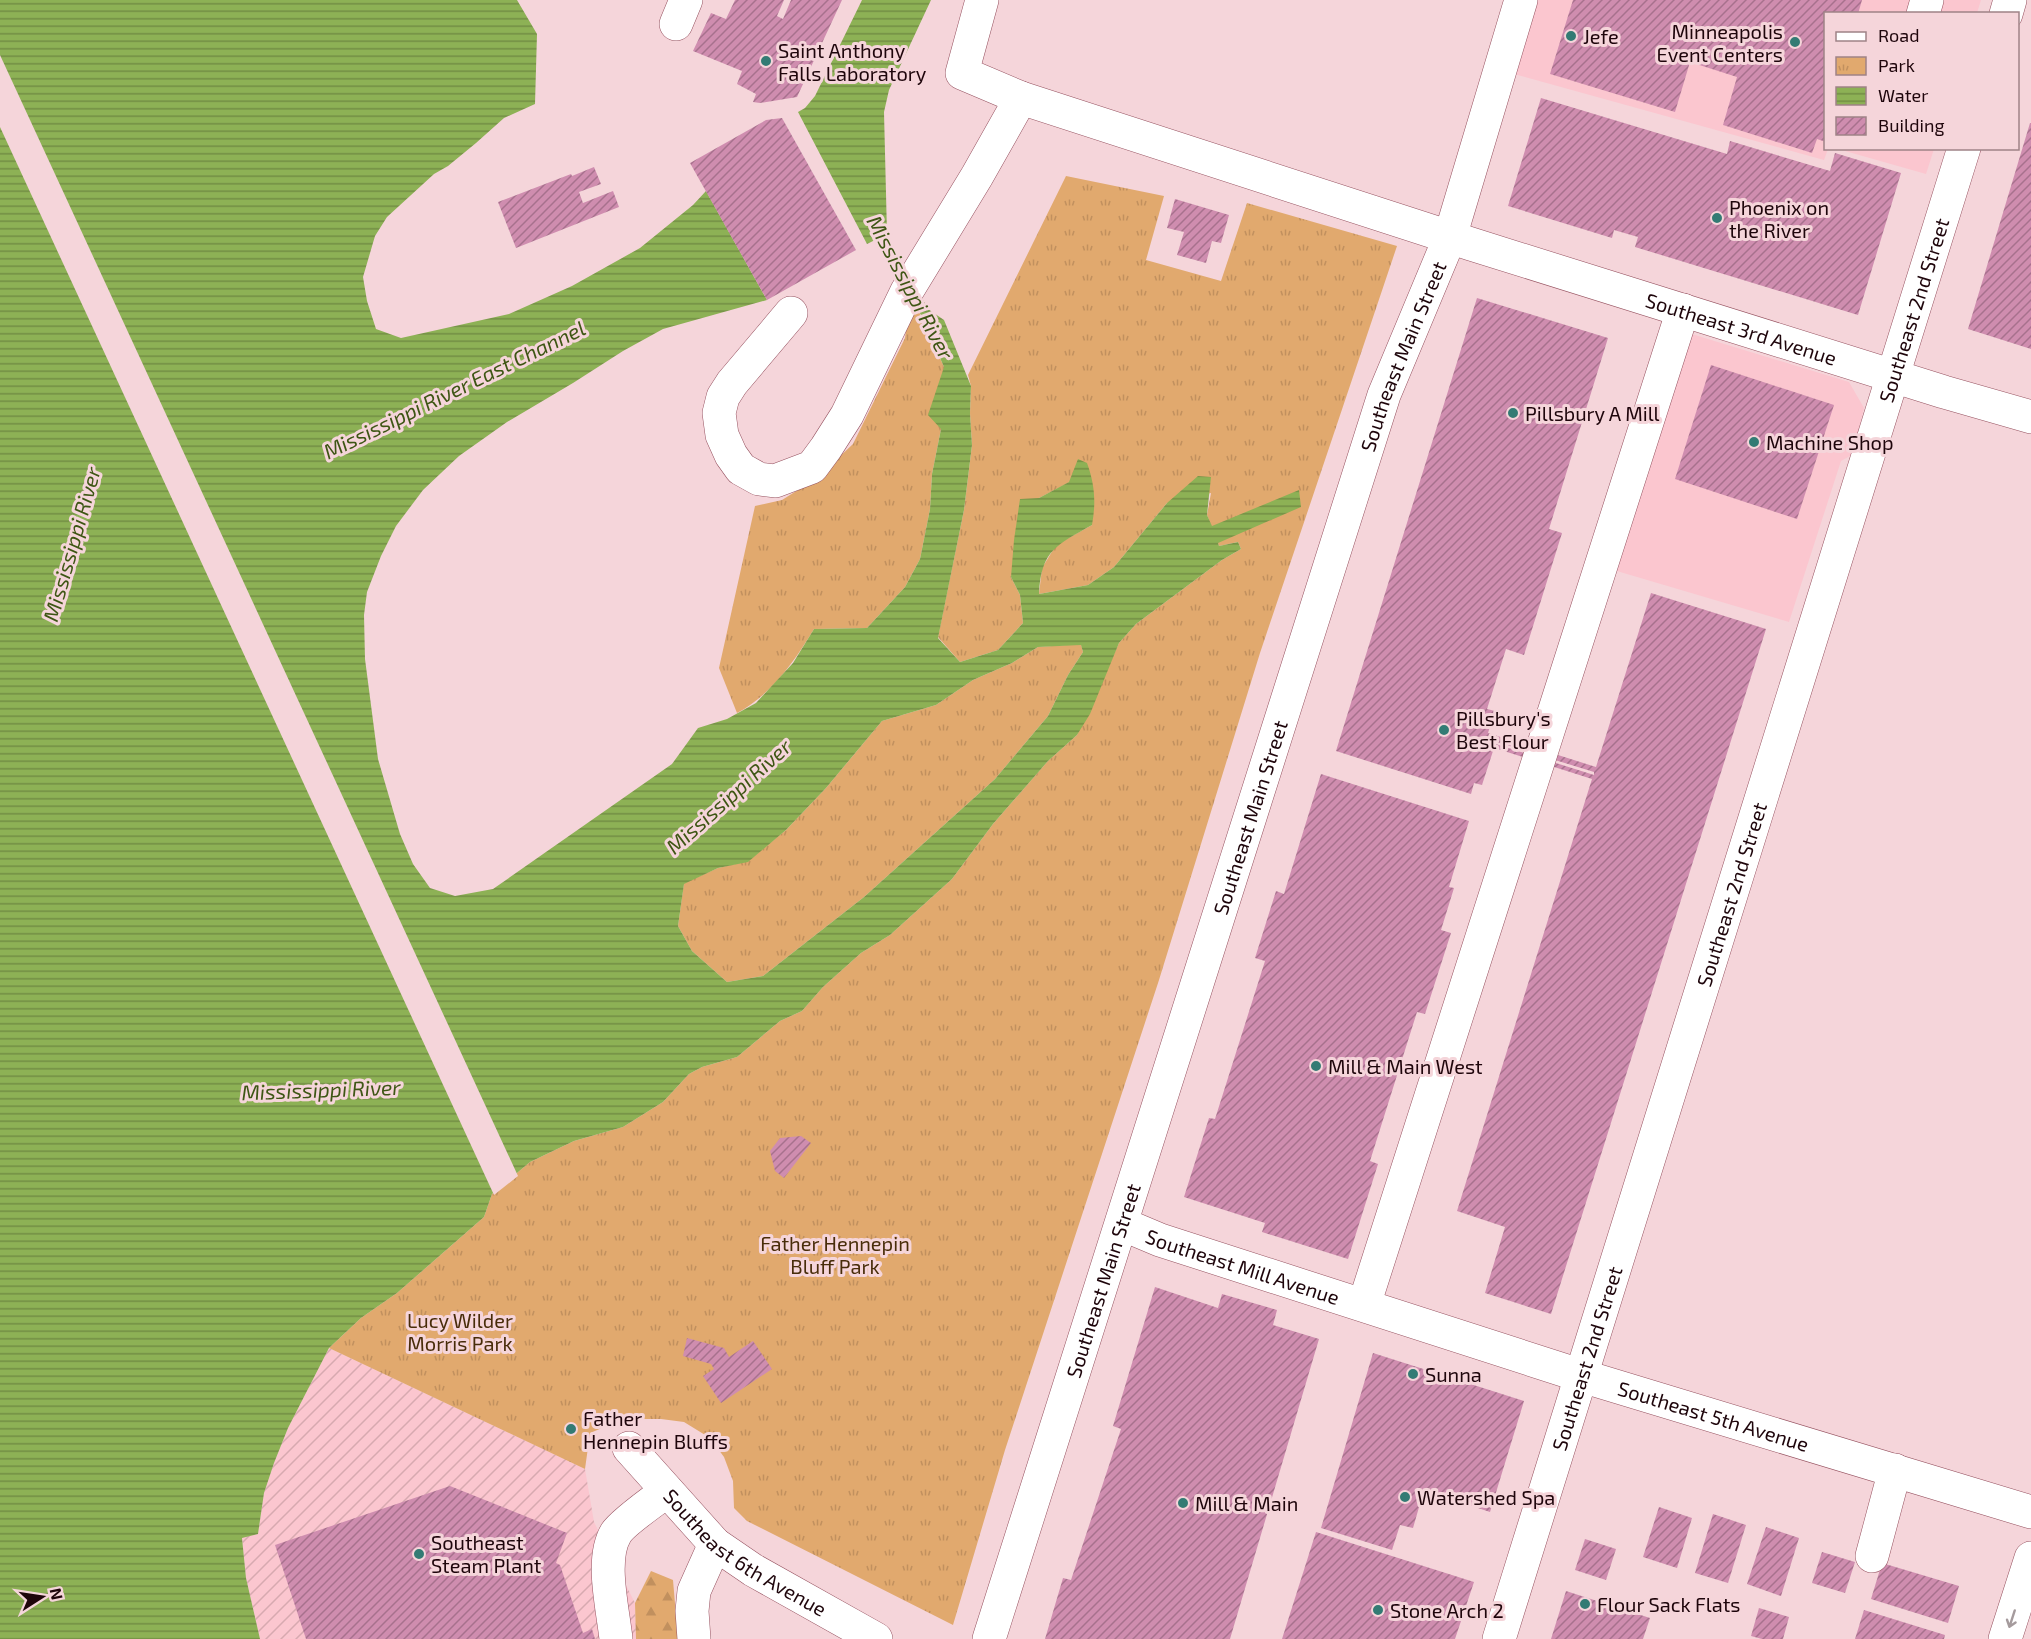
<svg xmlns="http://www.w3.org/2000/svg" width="2031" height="1639" font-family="'Exo 2',sans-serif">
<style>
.built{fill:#fbc6cf}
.industrial{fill:url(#industrial-furrows)}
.forest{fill:url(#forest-firs)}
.park{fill:url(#park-tufts)}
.water{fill:url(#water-rules);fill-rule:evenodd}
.pier{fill:#f5d5da}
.building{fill:url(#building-hatch);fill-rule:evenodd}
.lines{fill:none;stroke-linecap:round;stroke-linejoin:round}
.minor-casing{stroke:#965260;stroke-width:34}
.major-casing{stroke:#965260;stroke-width:34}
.minor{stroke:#fff;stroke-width:33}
.major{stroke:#fff;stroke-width:33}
.oneway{stroke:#a59b9d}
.poi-dot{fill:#337b74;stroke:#f5d5da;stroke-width:2}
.labels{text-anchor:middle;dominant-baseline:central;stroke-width:6;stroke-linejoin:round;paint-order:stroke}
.poi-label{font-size:20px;fill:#1e050b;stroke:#f5d5da;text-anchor:start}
.street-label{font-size:20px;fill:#1e050b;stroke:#f5d5da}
.park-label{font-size:20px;fill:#482c09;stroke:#f5d5da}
.water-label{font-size:21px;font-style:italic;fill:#3e5614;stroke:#f5d5da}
</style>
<defs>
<pattern id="industrial-furrows" width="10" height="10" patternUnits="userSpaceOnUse" patternTransform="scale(1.5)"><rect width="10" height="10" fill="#fbc6cf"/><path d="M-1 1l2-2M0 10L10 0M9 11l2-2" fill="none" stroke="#d7a9b0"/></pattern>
<pattern id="forest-firs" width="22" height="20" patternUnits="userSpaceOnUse" patternTransform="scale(1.5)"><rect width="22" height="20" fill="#e1a96e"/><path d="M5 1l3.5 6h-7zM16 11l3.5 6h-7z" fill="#c1905e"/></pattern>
<pattern id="park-tufts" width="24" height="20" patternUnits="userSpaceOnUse" patternTransform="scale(1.5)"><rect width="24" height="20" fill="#e1a96e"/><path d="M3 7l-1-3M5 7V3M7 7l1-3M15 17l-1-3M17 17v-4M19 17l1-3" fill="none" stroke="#c1905e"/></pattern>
<pattern id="water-rules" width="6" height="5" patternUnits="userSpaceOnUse" patternTransform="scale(1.5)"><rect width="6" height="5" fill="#8db155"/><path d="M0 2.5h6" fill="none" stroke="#738e45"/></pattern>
<pattern id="building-hatch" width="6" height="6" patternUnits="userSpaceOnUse" patternTransform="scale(1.5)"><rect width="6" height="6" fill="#cf8daf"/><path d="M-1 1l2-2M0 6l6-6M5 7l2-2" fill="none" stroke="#a7718d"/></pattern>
</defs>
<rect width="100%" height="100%" fill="#f5d5da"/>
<g class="built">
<path d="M1537 0H1981L1977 13 1826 14V148L1828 149 1824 160 1514 74Z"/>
<path d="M1838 149H1934L1926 174Z"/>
<path d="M1685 332 1849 382 1864 408 1852 455 1841 461 1789 622 1610 569Z"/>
</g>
<path class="industrial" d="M329 1348 585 1469 594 1522 635 1603 636 1639H260L246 1578 242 1537 258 1534 264 1493 274 1463 288 1428Z"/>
<path class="forest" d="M651 1571 673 1580 678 1639H636L635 1603Z"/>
<g class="park">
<path d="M1066 176 1164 196 1146 260 1221 281 1247 203 1397 246 1260 653 1159 980 1005 1450 953 1625 747 1521 734 1508 733 1481 724 1457 710 1438 684 1422 661 1419H624L590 1433 585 1469 329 1348 361 1318 397 1293 484 1217 492 1194 530 1162 574 1141 623 1127 663 1102 689 1074 702 1067 737 1057 780 1021 802 1011 823 987 861 953 890 935 952 879 993 824 1048 761 1077 735 1119 643 1136 624 1222 560 1241 549 1238 542 1219 546 1207 515 1211 493 1167 503 1114 567 1088 585 1039 594 1042 568 1056 545 1092 525 1070 482 1039 498 1011 577 1020 595 1023 623 998 650 960 662 938 637 964 510 972 445 970 413 971 386 968 375Z"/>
<path d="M914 301 944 367 941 429 932 474 930 509 920 559 905 587 867 628 814 629C794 662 771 695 737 713L719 668 755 506 782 500 817 478 853 444 905 338 909 308Z"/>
<path d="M1081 644 1083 652 1068 675 1048 716 995 779 864 897 763 976 727 982 692 951 678 926 684 883 718 868 748 861 786 830 826 788 882 721 936 705 973 680 1012 663 1038 647Z"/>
</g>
<path class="water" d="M0 0H517L537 34 535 104 504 118 476 143 448 166 434 174 387 217 375 236 363 277 367 301 376 329 401 338 509 314 572 286 640 248 693 205 706 191 767 300 663 329 623 351 573 383 507 422 459 456 423 490 396 526 381 556 367 592 364 615 365 659 378 759 400 834 413 864 430 888 455 896 493 889 672 764 698 728 727 719 756 703 793 663 814 629 867 628 905 587 920 559 930 509 932 474 941 429 928 415 944 367 921 315 877 239 867 244 798 112 805 108 815 96 862 0H931L889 90 884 112 887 234 928 309 944 320 971 386 970 413 972 445 964 510 938 638 960 662 998 650 1023 623 1020 595 1011 577 1014 540 1020 499 1039 498 1069 482 1078 459 1087 463C1095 485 1096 503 1092 525 1057 545 1041 550 1039 594L1088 585 1114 567 1167 503 1198 476 1211 477 1207 515 1212 526 1299 490 1301 507 1218 543 1219 546 1238 542 1241 549 1222 560 1136 624 1119 643 1090 714 1077 735 1048 761 993 824 952 879 890 935 861 953 823 987 802 1011 780 1021 737 1057 702 1067 689 1074 663 1102 623 1127 574 1141 530 1162 492 1194 484 1217 397 1293 361 1318 329 1348 288 1428 274 1463 264 1493 258 1534 242 1538 246 1578 260 1639H0ZM1081 645 1083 652 1068 675 1048 716 995 779 864 897 763 976 727 982 692 951 678 926 684 884 718 868 748 862 786 830 826 788 882 721 936 705 973 680 1012 663 1038 647Z"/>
<path class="pier" d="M0 55 518 1176 494 1195 0 127Z"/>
<g class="building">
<path d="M735 0H784L777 16 783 19 791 0H842L797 97 760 103 753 102 756 94 737 84 742 71 693 51 711 13 726 19Z"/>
<path d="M1573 0H1862L1858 14H1826V142L1817 139 1812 153 1723 125 1737 77 1690 62 1675 112 1550 74Z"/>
<path d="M1541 98 1727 154 1730 141 1830 171 1835 153 1901 173 1858 315 1635 247 1638 237 1614 230 1612 238 1508 206Z"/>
<path d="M782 118 856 250 767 300 690 163 766 120Z"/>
<path d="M2030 123H2031V349L1968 329Z"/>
<path d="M594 167 601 184 579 192 583 203 613 191 619 207 516 248 498 202 571 174 572 176Z"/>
<path d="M1175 199 1229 215 1221 243 1212 241 1206 263 1177 255 1184 232 1167 228Z"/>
<path d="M1477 298 1608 338 1549 529 1562 533 1524 655 1506 649 1487 709 1495 711 1488 733 1596 767 1651 593 1766 629 1551 1314 1485 1293 1505 1227 1457 1211 1592 779 1485 745 1484 748 1493 751 1482 785 1474 783 1471 794 1336 751ZM1487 739 1594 772V775L1486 741Z"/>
<path d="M1711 365 1834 405 1797 519 1675 479Z"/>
<path d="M1321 774 1469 821 1449 887 1454 888 1441 930 1451 933 1425 1014 1417 1012 1370 1161 1378 1164 1348 1259 1262 1232 1265 1223 1184 1197 1209 1118 1215 1119 1265 961 1255 958 1276 891 1284 894Z"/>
<path d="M801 1136 811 1143 784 1178 775 1171 770 1151 780 1138Z"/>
<path d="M1155 1287 1218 1308 1222 1294 1277 1310 1273 1325 1319 1339 1230 1639H1045L1063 1578 1071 1580 1121 1429 1113 1426Z"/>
<path d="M687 1338 724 1348 729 1357 753 1341 772 1369 721 1403 703 1376 714 1369 711 1364 683 1356Z"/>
<path d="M1373 1353 1524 1401 1490 1512 1424 1490 1413 1528 1400 1525 1392 1550 1321 1528Z"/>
<path d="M450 1486 567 1533 556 1563 560 1565 583 1633 592 1629 595 1639H306L275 1545Z"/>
<path d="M1659 1507 1692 1518 1677 1568 1643 1557Z"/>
<path d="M1713 1514 1746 1525 1728 1583 1695 1573Z"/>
<path d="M1766 1527 1799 1538 1781 1596 1747 1584Z"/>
<path d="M1316 1532 1474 1582 1455 1639H1282Z"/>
<path d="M1585 1539 1616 1549 1606 1580 1575 1570Z"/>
<path d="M1822 1552 1855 1562 1845 1593 1812 1583Z"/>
<path d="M1882 1563 1959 1586 1948 1623 1871 1599Z"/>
<path d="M1566 1591 1650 1618 1643 1639H1551Z"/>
<path d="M1759 1608 1789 1617 1783 1639H1762L1751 1636Z"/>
<path d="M1864 1610 1945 1635 1944 1639H1855Z"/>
</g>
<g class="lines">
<g class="minor-casing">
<g id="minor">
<path id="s1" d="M982 0 962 73 1021 98 1471 244 1944 392 2031 417"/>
<path d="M1923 14 1927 0"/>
<path d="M2006 14 2010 0"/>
<path d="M676 24 686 0"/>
<path d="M791 313 732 383 723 397 719 413 722 435 731 455 741 469 759 479 775 481 812 467 826 448 847 415 907 291 977 176 1021 98"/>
<path id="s2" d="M1122 1224 1160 1240 1582 1376 2031 1512"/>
<path d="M1364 1305 1683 310"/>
<path id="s3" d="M629 1448 715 1544 753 1570 876 1639"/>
<path d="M1872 1556 1895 1470"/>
<path d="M616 1639C613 1609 600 1559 616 1533 622 1523 656 1499 667 1491"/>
<path d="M694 1639 692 1611 694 1591 715 1544"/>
<path id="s4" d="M989 1639 1384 395 1450 237 1521 0"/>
<path id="s5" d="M1499 1639 1964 148"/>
</g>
</g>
<g class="major-casing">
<path id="major" d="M2005 1639 2031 1558"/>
</g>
<use href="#minor" class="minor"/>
<use href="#major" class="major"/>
</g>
<defs><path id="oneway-shaft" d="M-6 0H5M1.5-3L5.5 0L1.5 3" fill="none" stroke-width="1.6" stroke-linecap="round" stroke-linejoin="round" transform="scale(1.5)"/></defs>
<use class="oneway" href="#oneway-shaft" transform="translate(2012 1619) rotate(108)"/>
<g class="poi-dot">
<circle cx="1571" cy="36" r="6"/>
<circle cx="1795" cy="42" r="6"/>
<circle cx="766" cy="61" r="6"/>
<circle cx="1717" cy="218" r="6"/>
<circle cx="1513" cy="413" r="6"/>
<circle cx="1754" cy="442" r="6"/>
<circle cx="1444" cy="730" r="6"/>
<circle cx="1316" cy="1066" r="6"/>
<circle cx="1413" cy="1374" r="6"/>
<circle cx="571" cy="1429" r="6"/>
<circle cx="1405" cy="1497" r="6"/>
<circle cx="1183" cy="1503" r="6"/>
<circle cx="419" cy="1554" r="6"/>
<circle cx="1585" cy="1604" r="6"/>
<circle cx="1378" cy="1610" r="6"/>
</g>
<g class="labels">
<g class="poi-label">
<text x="1783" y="31" text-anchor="end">Minneapolis<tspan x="1783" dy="23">Event Centers</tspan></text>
<text x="1583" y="36">Jefe</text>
<text x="778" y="50">Saint Anthony<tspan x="778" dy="23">Falls Laboratory</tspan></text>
<text x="1729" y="207">Phoenix on<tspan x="1729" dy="23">the River</tspan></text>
<text x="1525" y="413">Pillsbury A Mill</text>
<text x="1766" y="442">Machine Shop</text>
<text x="1456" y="718">Pillsbury's<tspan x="1456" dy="23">Best Flour</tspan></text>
<text x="1328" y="1066">Mill &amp; Main West</text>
<text x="1425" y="1374">Sunna</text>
<text x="583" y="1418">Father<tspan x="583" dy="23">Hennepin Bluffs</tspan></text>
<text x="1417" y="1497">Watershed Spa</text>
<text x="1195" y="1503">Mill &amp; Main</text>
<text x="431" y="1542">Southeast<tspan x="431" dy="23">Steam Plant</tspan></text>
<text x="1597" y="1604">Flour Sack Flats</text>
<text x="1390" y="1610">Stone Arch 2</text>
</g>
<g class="street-label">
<text stroke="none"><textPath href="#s5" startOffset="1392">Southeast 2nd Street</textPath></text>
<text stroke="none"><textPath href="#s1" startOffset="896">Southeast 3rd Avenue</textPath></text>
<text stroke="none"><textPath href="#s4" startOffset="1348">Southeast Main Street</textPath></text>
<text stroke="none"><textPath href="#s4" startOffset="862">Southeast Main Street</textPath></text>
<text stroke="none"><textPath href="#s5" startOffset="780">Southeast 2nd Street</textPath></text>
<text stroke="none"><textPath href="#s2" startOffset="128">Southeast Mill Avenue</textPath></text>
<text stroke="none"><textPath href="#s4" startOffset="376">Southeast Main Street</textPath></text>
<text stroke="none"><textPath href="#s5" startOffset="294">Southeast 2nd Street</textPath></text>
<text stroke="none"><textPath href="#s2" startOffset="622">Southeast 5th Avenue</textPath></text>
<text stroke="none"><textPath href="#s3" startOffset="158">Southeast 6th Avenue</textPath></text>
</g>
<g class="park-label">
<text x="835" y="1243">Father Hennepin<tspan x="835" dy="23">Bluff Park</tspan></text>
<text x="460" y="1320">Lucy Wilder<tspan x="460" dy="23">Morris Park</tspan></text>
</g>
<g class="water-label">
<text transform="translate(911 287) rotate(62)">Mississippi River</text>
<text transform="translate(454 389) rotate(-26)">Mississippi River East Channel</text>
<text transform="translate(71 544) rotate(-74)">Mississippi River</text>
<text transform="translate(728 796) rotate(-42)">Mississippi River</text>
<text transform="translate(321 1089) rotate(-2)">Mississippi River</text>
</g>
</g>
<rect x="1824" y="12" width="195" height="138" fill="#f5d5da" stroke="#9f8287" stroke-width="1.5"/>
<rect x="1836" y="32" width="30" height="9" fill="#ffffff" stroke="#9f8287" stroke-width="1.5"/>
<text x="1878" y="42" font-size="18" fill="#1e050b">Road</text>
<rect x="1836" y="57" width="30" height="18" fill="url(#park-tufts)" stroke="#9f8287" stroke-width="1.5"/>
<text x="1878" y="72" font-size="18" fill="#1e050b">Park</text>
<rect x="1836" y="87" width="30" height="18" fill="url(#water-rules)" stroke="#9f8287" stroke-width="1.5"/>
<text x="1878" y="102" font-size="18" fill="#1e050b">Water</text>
<rect x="1836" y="117" width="30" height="18" fill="url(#building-hatch)" stroke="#9f8287" stroke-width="1.5"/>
<text x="1878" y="132" font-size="18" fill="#1e050b">Building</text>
<g transform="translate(42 1597) rotate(78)" stroke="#f5d5da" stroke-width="4.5" paint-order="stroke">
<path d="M0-4.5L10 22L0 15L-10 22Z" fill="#1e050b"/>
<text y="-9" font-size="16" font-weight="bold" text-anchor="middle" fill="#1e050b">N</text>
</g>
</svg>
